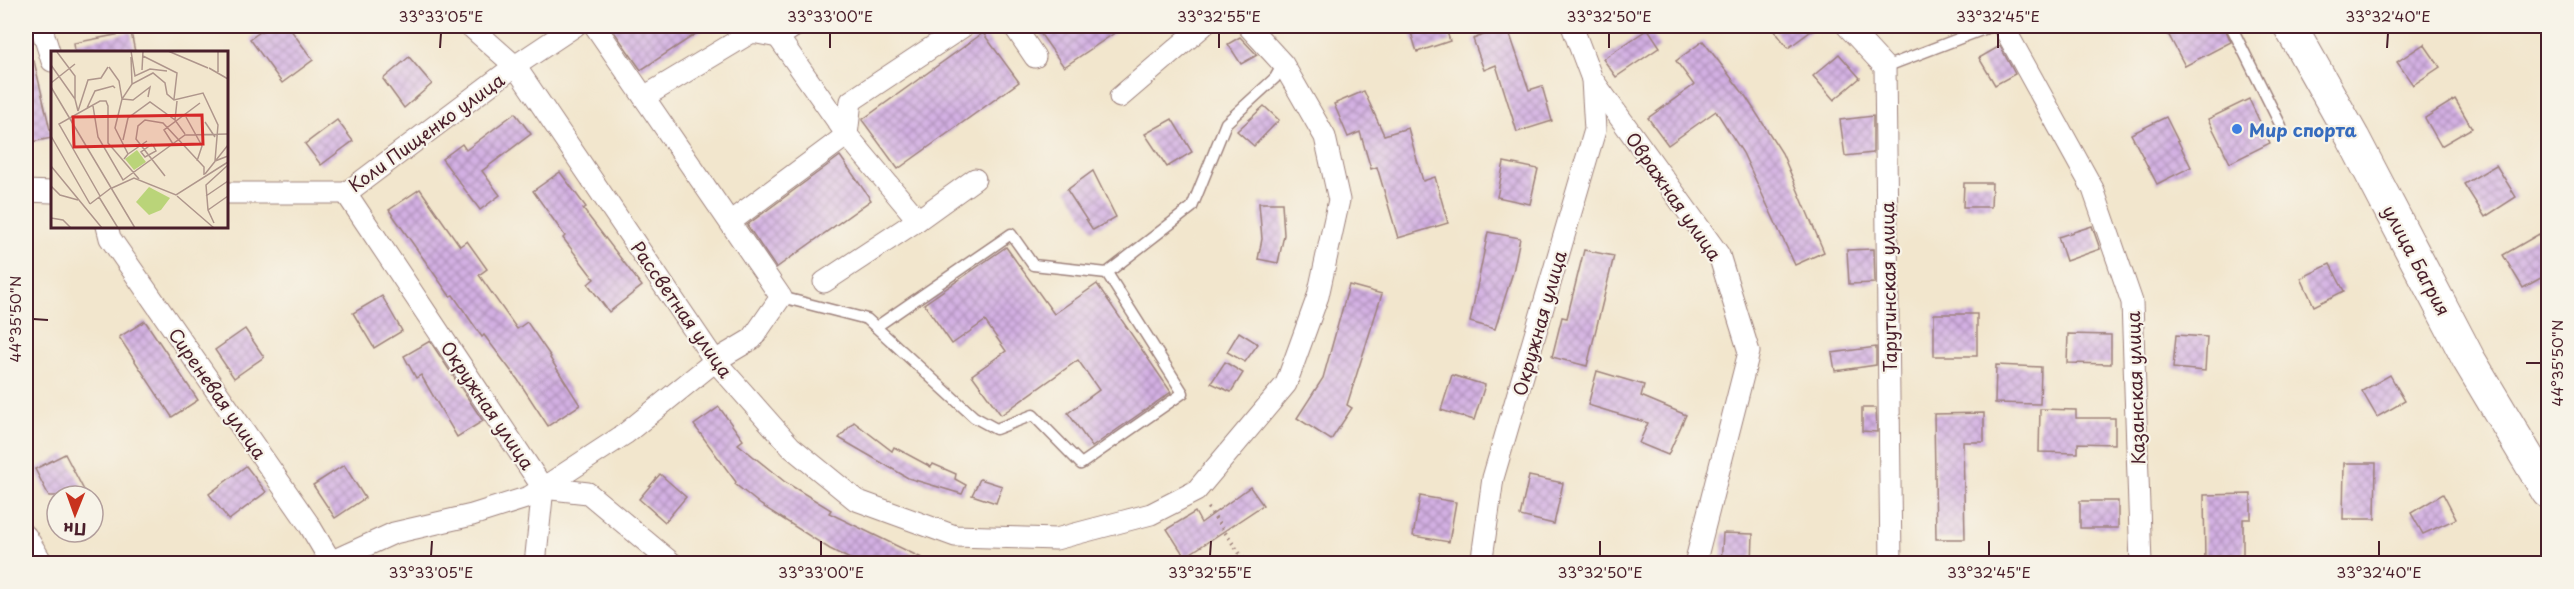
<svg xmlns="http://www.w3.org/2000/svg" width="2574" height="589" font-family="'Playpen Sans',sans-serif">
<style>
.building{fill:url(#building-cross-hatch)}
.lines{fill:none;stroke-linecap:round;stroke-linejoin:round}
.service-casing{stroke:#9e827c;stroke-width:13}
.minor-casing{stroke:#9e827c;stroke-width:23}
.primary-casing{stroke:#9e827c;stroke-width:35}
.path{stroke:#9e827c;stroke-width:4;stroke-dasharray:1.5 4.5;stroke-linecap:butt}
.service{stroke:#fff;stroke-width:10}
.minor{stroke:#fff;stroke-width:21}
.primary{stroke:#fff;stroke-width:33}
.ticks{fill:none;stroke:#4a1f2b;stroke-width:2}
.shop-dot{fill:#3f7fe0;stroke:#f7f3e8;stroke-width:2}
.labels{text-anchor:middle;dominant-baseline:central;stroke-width:4.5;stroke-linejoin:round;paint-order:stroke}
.shop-label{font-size:18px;font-weight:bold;fill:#366cbe;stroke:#f7f3e8;text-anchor:start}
.street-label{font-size:18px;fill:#4a1f2b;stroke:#f7f3e8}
.inset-road{fill:none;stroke:#af968c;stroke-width:1.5}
.view{fill:#d62828;fill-opacity:0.15;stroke:#d62828;stroke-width:3}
.inset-edge{fill:none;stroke:#4a1f2b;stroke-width:3}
.neatline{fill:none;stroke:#4a1f2b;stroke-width:2}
.ticks-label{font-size:15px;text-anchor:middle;fill:#4a1f2b}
</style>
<defs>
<pattern id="building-cross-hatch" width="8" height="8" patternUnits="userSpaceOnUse" patternTransform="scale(1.5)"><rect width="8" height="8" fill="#d3b0e3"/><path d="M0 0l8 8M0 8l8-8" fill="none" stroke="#ad8fb8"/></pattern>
</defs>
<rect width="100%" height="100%" fill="#f7f3e8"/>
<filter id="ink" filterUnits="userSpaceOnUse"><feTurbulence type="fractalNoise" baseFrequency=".0167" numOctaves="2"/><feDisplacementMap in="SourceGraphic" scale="12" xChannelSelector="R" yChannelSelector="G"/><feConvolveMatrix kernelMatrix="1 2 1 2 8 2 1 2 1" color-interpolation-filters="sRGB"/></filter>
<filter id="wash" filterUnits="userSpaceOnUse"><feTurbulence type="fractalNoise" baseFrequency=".008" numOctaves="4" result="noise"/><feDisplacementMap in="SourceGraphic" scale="24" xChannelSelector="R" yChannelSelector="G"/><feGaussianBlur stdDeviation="1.35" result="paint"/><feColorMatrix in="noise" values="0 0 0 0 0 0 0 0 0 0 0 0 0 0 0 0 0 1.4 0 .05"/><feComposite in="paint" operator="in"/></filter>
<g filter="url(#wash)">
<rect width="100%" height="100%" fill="#f2e6cd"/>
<g id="blocks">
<g class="building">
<path d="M269 26H288L313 60 282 83 250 39Z"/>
<path d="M610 26H708L641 70Z"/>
<path d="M1035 26H1125L1064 67Z"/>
<path d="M1409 26H1445L1450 41 1417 52Z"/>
<path d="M1507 26 1529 90 1542 86 1552 121 1517 132 1496 65 1484 70 1473 39Z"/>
<path d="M1771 26H1818L1788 48Z"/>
<path d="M2164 26H2224L2231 42 2185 66Z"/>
<path d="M1648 29 1660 47 1616 77 1603 59Z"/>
<path d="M131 32 135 52H75L74 43Z"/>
<path d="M983 33 1019 82 898 169 862 120Z"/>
<path d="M1240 37 1257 55 1241 64 1228 44Z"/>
<path d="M1703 41 1746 97 1782 153 1824 252 1795 265 1743 153 1716 111 1668 145 1648 118 1694 85 1676 61Z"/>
<path d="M2424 44 2440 67 2413 85 2397 62Z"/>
<path d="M2000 46 2015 74 1995 85 1979 58Z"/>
<path d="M1839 54 1860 78 1834 100 1813 76Z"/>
<path d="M409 57 432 84 404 108 383 79Z"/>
<path d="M34 61 52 138 26 143V62Z"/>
<path d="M1364 91 1384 135 1408 128 1423 181 1435 177 1448 223 1398 238 1377 167 1371 169 1360 132 1348 137 1334 104Z"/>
<path d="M2249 99 2270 143 2230 163 2208 119Z"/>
<path d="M2455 99 2472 128 2441 146 2425 118Z"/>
<path d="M1264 106 1279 120 1254 146 1237 131Z"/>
<path d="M515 113 531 134 482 171 500 195 480 210 442 159 462 144 466 150Z"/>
<path d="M1873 116V153L1845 156 1840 120Z"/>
<path d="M2166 117 2191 167 2157 184 2131 134Z"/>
<path d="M1172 119 1192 152 1167 167 1145 134Z"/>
<path d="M337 120 353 141 321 165 305 144Z"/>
<path d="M840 156 871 200 776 268 747 225Z"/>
<path d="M1504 162 1538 169 1530 204 1497 197Z"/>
<path d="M2496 165 2516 197 2485 217 2464 184Z"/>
<path d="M1093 171 1116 217 1093 230 1067 190Z"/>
<path d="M560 172 586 207 583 209 642 286 609 312 588 284 594 279 563 238 565 236 533 191Z"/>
<path d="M1964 183H1992L1991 207H1963Z"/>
<path d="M420 189 460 246 467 241 487 269 479 275 517 329 527 322 551 357 550 358 580 405 548 426 518 380 484 335 482 337 453 295 450 296 389 210Z"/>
<path d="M1259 203H1282L1284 235 1278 263 1258 259 1262 239Z"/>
<path d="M2092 226 2100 249 2066 261 2058 237Z"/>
<path d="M1488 232 1520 238 1513 272 1495 329 1470 322Z"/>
<path d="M2539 234 2548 250V274L2523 288 2503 255Z"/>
<path d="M1006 247 1054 314 1097 284 1171 392 1092 447 1068 413 1099 390 1078 360 1001 415 972 375 1006 351 985 321 952 344 924 304Z"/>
<path d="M1874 249 1875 283 1849 284 1847 250Z"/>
<path d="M1584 250 1614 256 1587 366 1552 357 1562 317 1567 318Z"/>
<path d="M2330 264 2344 291 2314 306 2301 278Z"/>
<path d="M1349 285 1382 294 1347 405 1352 408 1331 440 1297 418 1323 378Z"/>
<path d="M382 296 402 331 374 348 353 313Z"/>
<rect x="1934" y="314" width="43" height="42"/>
<path d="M145 321 198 400 172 417 119 337Z"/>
<path d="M245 329 264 357 234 378 215 350Z"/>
<path d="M1239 332 1258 344 1245 362 1227 352Z"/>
<path d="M2068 334 2111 335V364L2067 363Z"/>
<path d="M2176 335 2207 337 2205 371 2173 368Z"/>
<path d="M430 341 483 421 457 437 421 375 416 378 404 356Z"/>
<path d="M1876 347V365L1835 371 1832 353Z"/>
<path d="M1225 362 1243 373 1231 392 1211 383Z"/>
<path d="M1996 365 2041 367 2040 404 1995 403Z"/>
<path d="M1597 371 1644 385 1641 396 1686 415 1668 455 1639 443 1648 423 1588 405Z"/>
<path d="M1452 375 1485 385 1474 420 1441 410Z"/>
<path d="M2390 375 2405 401 2377 417 2362 391Z"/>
<path d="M719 407 743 440 738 444 785 482 831 510 829 513 934 564H860L830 549 761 505 735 484 736 482 694 425Z"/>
<path d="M1862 408H1876L1877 432 1862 431Z"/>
<path d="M2040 409 2076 410V418H2115V444L2078 443V453L2039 452Z"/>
<path d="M1984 413V442H1963L1965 539H1936L1934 414Z"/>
<path d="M854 422 892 451 894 447 931 467 933 464 956 474 955 479 966 485 962 494 908 478 839 438Z"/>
<path d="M65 454 87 496H49L35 469Z"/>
<path d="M2344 463H2376L2375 519H2343Z"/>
<path d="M344 465 365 498 335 518 313 485Z"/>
<path d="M246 466 266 492 229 520 209 494Z"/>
<path d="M660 474 686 497 665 522 639 499Z"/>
<path d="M1529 476 1563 483 1554 524 1520 516Z"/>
<path d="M980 479 1002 486 996 503 972 495Z"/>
<path d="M1250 487 1263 505 1185 557 1167 529 1195 512 1201 523Z"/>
<path d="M2251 494V519H2243V564H2205L2204 495Z"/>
<path d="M2443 494 2456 519 2423 534 2411 513Z"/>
<path d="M1420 496 1456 502 1449 542 1413 536Z"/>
<rect x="2080" y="501" width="38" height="27"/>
<path d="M1723 533 1753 534 1752 564H1721Z"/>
</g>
</g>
</g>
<g filter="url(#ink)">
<use href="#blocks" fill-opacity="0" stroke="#9e827c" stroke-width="1.5"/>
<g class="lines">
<g class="service-casing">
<g id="service">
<path d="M2231 26 2281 126"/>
<path d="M1885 67 1992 26"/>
<path d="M781 297 867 319 974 417 996 429 1033 415 1081 464 1183 393 1107 273"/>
<path d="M876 327 1011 234 1033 265 1107 273 1192 207 1226 123 1275 78 1283 64"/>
</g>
</g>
<g class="minor-casing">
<g id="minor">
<path d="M41 26 52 61"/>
<path d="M470 26 515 66 715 361 791 447 856 500 955 536 1056 539 1151 514 1196 491 1286 384 1318 296 1339 200 1325 137 1283 64 1248 26"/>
<path d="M795 26 778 37 847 135"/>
<path d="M1014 26 1035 57"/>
<path d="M1572 26 1592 79 1719 255 1749 352 1695 564"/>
<path d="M1847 26 1885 67 1891 564"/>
<path d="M2003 26 2093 189 2132 302 2141 564"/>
<path d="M644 97 752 32 778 37"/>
<path d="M1120 97 1203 26"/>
<path d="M847 135 851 101 964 26"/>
<path d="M26 191 52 192"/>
<path d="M226 193H346L515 66 575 26"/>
<path d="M346 193 543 488 588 493 673 564"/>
<path d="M918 220 975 179"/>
<path d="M730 222 847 135 918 220 824 282"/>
<path d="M107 226 110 238 308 523 330 560"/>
<path d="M26 536 43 564"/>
<path d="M326 564 394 533 472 515 529 497 625 434 715 361 752 339 781 297 595 26"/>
<path d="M535 564 543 488"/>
<path d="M1475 564 1482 558 1493 478 1595 130 1592 80"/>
</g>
</g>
<g class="primary-casing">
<path id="primary" d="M2290 26 2353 138 2469 360 2548 492"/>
</g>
<path class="path" d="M1208 508 1247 564"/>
<use href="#service" class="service"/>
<use href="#minor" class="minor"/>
<use href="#primary" class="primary"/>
</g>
</g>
<path class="ticks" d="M440 48 441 33M830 48V33M1219 48V33M1609 48V33M1998 48V33M2387 48 2388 33M33 319 48 320M2526 363H2541M431 556 432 541M821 556V541M1210 556 1211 541M1600 556V541M1989 556V541M2379 556V541"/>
<circle class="shop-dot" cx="2237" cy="129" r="6"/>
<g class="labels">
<g class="shop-label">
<text x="2249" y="129">Мир спорта</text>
</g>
<g class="street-label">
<text transform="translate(426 132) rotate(-36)">Коли Пищенко улица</text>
<text transform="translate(1674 196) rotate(55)">Овражная улица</text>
<text transform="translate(2417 260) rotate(62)">улица Багрия</text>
<text transform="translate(1888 287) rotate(-91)">Тарутинская улица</text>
<text transform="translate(682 309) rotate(55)">Рассветная улица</text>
<text transform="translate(1539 323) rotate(-74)">Окружная улица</text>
<text transform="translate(2135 388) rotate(-92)">Казанская улица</text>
<text transform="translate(218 393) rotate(55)">Сиреневая улица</text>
<text transform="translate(488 405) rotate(56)">Окружная улица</text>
</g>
</g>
<g transform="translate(51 51)">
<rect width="177" height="177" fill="#f2e6cd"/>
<path d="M86 99 95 111 83 119 74 108Z" fill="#bad479"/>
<path d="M98 136 119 147 110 159 98 164 85 151Z" fill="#bad479"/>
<path class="inset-road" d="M80 0 84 25 99 18 116 20M117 0 157 17M167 0V21M6 1 24 25V48M92 5 126 22 123 48M80 6 81 33M0 14 24 48 27 60M58 16 68 30 71 48M158 17 177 28M91 19 92 0M0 32 24 13M0 36 84 177M71 48 82 49 99 36 97 46M42 55 47 86 72 129 134 84 177 83M36 57 44 40 62 35 64 37M27 60 37 29 50 27 57 16M135 66 151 95 146 110M124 69 126 50M154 71 164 86M0 85 39 153M72 89 77 67 99 51 124 69 134 83M101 93 90 101 94 106 105 100 102 94M122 93 113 79 149 52M77 103 96 90M73 108 77 103 64 77 71 48 81 33 102 22 114 32 116 43 123 49 152 42 167 74 164 110 177 105M0 115 51 177M154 123 177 94M114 125 85 88 87 75 94 69 112 72 153 116V124M0 135 9 144 27 149M61 137 83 127 125 144 177 111M49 145 8 73 49 50H55L57 55V92L88 128M126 145 163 177M155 145 177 130M48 146 67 177M39 153 60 137M157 159 177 145M0 167 12 169 20 177M163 172 157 159 155 134 177 114"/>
<path class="view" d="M151 64 152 93 23 96 22 66Z"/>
<rect width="177" height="177" class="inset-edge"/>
</g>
<rect width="2574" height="589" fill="none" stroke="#f7f3e8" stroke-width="66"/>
<g transform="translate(75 514) rotate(181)"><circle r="28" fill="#f7f3e8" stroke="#b29e9c" stroke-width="1.5"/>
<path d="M0-4.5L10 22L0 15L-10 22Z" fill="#c8321e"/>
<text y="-9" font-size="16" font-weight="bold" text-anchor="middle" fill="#4a1f2b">Пн</text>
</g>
<rect x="33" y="33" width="2508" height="523" class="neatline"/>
<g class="ticks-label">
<text x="441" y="22">33°33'05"E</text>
<text x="830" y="22">33°33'00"E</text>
<text x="1219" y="22">33°32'55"E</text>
<text x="1609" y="22">33°32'50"E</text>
<text x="1998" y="22">33°32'45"E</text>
<text x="2388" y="22">33°32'40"E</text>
<text transform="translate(16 319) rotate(-90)" y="5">44°35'50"N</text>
<text transform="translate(2558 363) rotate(-90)" y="5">44°35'50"N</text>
<text x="431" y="578">33°33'05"E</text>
<text x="821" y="578">33°33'00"E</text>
<text x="1210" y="578">33°32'55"E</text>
<text x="1600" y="578">33°32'50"E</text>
<text x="1989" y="578">33°32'45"E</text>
<text x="2379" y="578">33°32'40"E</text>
</g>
</svg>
